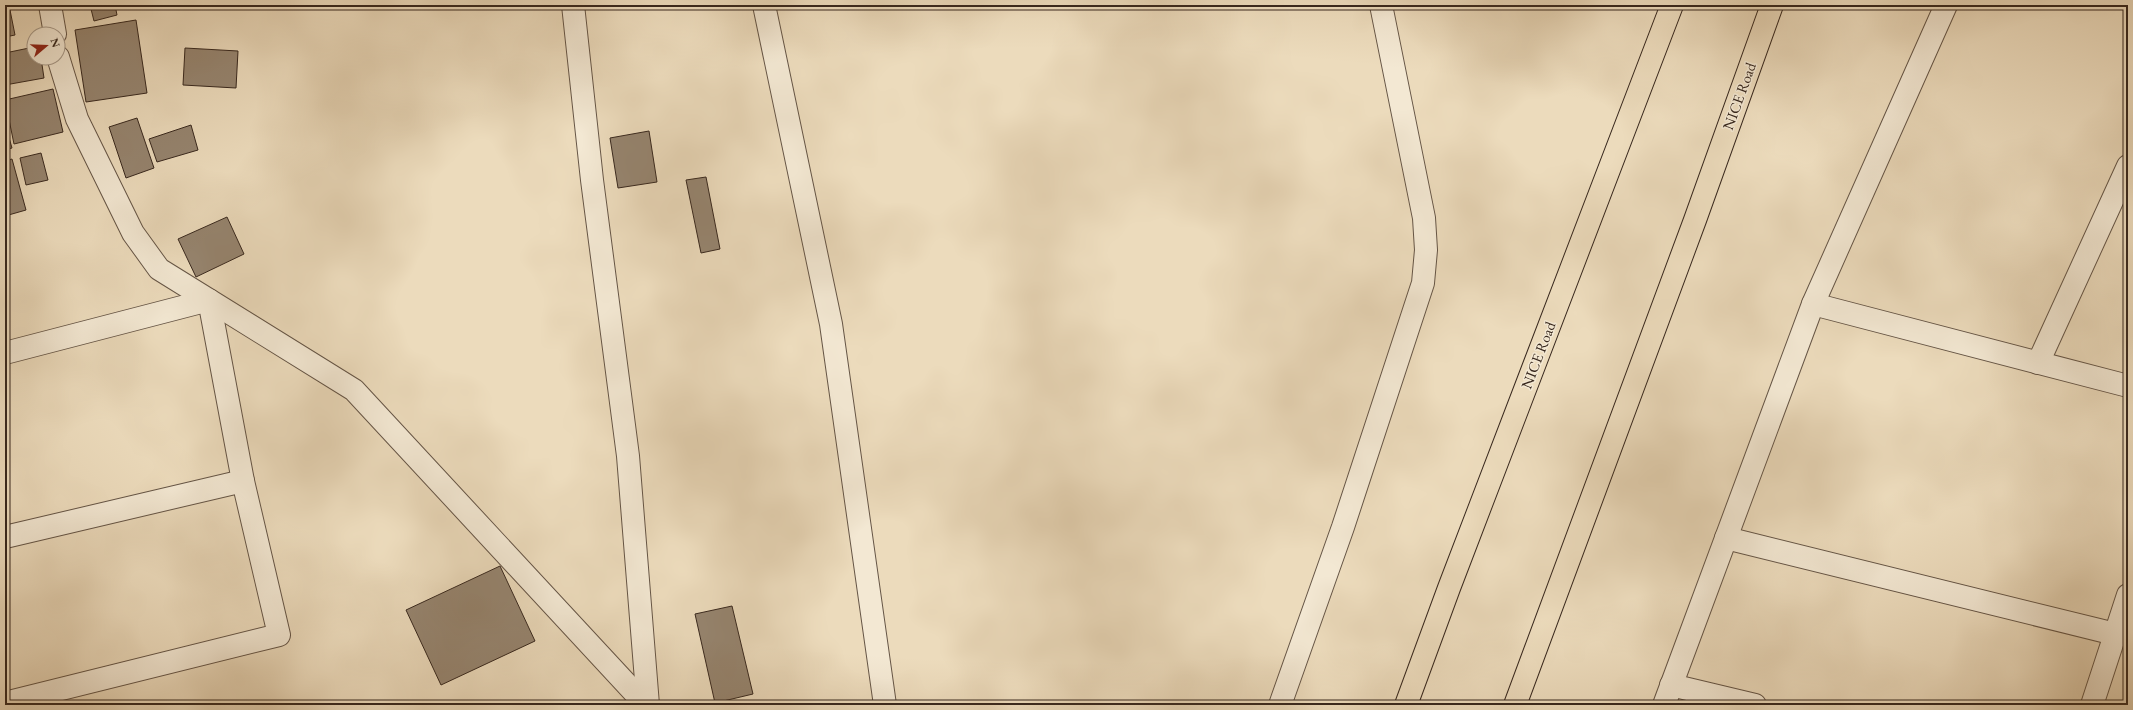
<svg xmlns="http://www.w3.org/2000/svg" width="2133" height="710" font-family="'EB Garamond',serif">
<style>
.building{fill:#968570;stroke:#38281e}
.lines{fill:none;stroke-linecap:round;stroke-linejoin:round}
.minor-casing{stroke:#655546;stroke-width:24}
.tertiary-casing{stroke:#655546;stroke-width:24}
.motorway-casing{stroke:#38281e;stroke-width:24}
.minor{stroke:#f3e8d3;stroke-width:22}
.tertiary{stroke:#f3e8d3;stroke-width:22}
.motorway{stroke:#ecdbbc;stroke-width:22}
.labels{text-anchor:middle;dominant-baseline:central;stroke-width:3;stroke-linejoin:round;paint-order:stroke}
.street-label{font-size:15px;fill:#38281e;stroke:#f3e8d3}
</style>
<rect width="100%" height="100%" fill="#ecdbbc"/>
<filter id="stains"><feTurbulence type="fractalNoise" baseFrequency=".005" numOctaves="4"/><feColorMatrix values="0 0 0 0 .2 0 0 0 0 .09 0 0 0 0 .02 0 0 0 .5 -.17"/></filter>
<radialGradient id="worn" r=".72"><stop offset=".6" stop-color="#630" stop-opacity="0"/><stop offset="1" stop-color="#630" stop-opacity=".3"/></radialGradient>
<g class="building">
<path d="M5 5H9L15 35 5 37Z"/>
<path d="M90 5H115L117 15 94 21Z"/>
<path d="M126 5H143L126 8Z"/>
<path d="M136 20 147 93 86 102 75 30Z"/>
<path d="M34 47V58H41L44 78 5 85V53Z"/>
<path d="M185 48 238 51 236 88 183 85Z"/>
<path d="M53 89 63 132 14 144 5 100Z"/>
<path d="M137 118 154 168 126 178 109 127Z"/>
<path d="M5 124 12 148 5 150Z"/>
<path d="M191 125 198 150 157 162 149 139Z"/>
<path d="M649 131 657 182 618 188 610 138Z"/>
<path d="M41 153 48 180 26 185 20 158Z"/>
<path d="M12 159 26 210 5 216V161Z"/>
<path d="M706 177 720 249 701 253 686 180Z"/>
<path d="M227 217 244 254 196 277 178 239Z"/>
<path d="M500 566 535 641 441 685 406 610Z"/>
<path d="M732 606 753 694 715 703 695 614Z"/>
</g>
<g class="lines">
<g class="minor-casing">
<g id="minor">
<path d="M573 5 592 180 628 456 648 705"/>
<path d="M764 5 831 324 885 705"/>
<path d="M1813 304 2128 386"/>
<path d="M5 353 209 300 243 481 279 635 5 703"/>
<path d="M2038 363 2128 166"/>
<path d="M5 537 243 481"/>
<path d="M1726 538 2115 634"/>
<path d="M1671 685 1755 705"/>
<path d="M1280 705 1343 527 1423 283 1426 250 1424 218 1381 5"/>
<path d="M1664 705 1813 304 1946 5"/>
<path d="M2092 705 2128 595"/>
</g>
</g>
<g class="tertiary-casing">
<g id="tertiary">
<path d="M50 5 55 34"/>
<path d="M58 57 77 119 133 233 159 269 354 390 646 705"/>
</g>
</g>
<g class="motorway-casing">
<g id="motorway">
<path d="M1406 705 1449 588 1672 5"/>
<path d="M1515 705 1695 220 1772 5"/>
</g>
</g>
<use href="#minor" class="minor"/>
<use href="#tertiary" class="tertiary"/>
<use href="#motorway" class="motorway"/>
</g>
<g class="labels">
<g class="street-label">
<text transform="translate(1739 96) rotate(-70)">NICE Road</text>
<text transform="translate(1538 355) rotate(-69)">NICE Road</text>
</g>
</g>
<rect width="2133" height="710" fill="none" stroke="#ecdbbc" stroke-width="20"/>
<rect x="6" y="6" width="2121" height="698" fill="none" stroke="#38281e" stroke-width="2"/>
<rect x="10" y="10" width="2113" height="690" fill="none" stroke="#38281e"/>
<g transform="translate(46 46) rotate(71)"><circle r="19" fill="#f3e8d3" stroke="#a89b8b"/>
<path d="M0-3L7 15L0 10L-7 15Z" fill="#8f2418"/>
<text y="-6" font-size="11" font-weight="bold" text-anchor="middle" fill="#38281e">N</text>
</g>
<rect width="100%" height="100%" filter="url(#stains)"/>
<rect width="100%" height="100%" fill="url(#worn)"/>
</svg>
